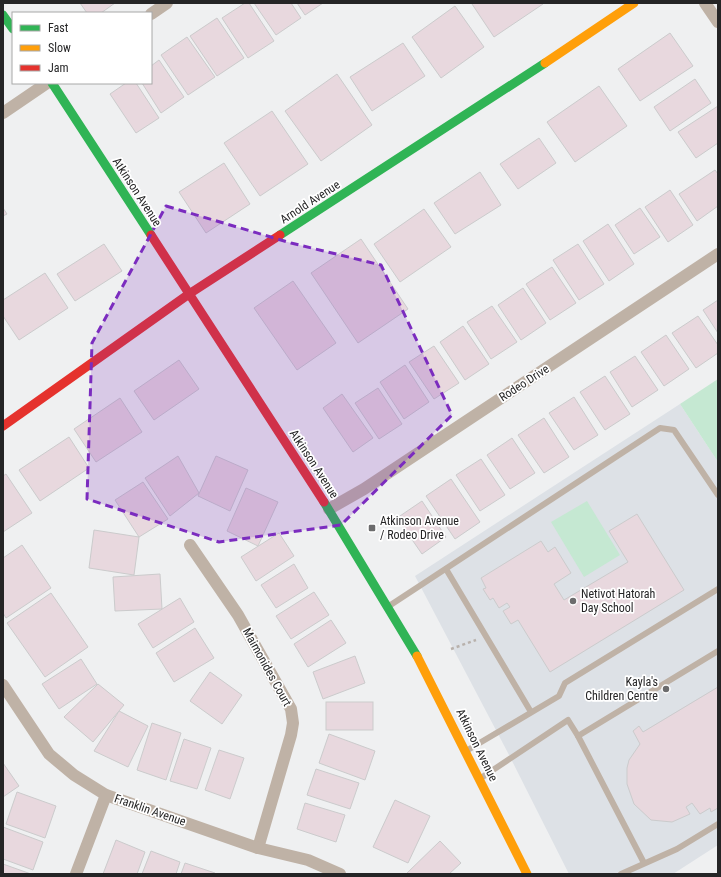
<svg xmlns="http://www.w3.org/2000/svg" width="721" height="877" font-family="'Roboto Condensed',sans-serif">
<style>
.built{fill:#dde1e6}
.green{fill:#c5e8d2}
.building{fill:#e8d8de;stroke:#cbcbcc}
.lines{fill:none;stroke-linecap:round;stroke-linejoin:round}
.path{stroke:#b8b1ac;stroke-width:2.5;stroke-dasharray:3 3;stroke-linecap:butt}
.lane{stroke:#bfb2a6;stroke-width:6}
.street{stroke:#bfb2a6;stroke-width:12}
.fast{stroke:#30b455;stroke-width:9}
.slow{stroke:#ff9f0a;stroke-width:9}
.jam{stroke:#e5322d;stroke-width:9}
.marked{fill:#7b2cbf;fill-opacity:0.2;stroke:#7b2cbf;stroke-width:3;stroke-dasharray:8 5;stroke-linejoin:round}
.poi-dot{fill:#6c6c6d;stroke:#fff;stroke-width:1.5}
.labels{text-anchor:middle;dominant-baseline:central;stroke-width:3.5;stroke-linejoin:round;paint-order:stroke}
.street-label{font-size:12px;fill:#252526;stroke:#fff}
.poi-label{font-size:12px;fill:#252526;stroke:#fff;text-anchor:start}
</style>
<rect width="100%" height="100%" fill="#eff0f1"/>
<path class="built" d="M680 404 718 462V845L673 874H569L508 753 415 576Z"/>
<g class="green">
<path d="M718 379V462L680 404Z"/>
<path d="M587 501 620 555 584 577 551 522Z"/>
</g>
<g class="building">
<path d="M80 3H115L101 13H87Z"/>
<path d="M245 3H249L274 41 248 58 222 18Z"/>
<path d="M254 3H291L301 18 276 35Z"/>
<path d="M297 3H323L305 15Z"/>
<path d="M473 3H542L543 4 494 37 472 4Z"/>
<path d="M455 6 484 47 441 78 412 37Z"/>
<path d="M217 18 244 58 217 76 190 36Z"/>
<path d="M670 33 693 66 640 101 618 69Z"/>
<path d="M187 37 215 77 188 95 161 55Z"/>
<path d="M403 43 425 76 372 111 350 77Z"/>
<path d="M159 60 184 97 161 113 142 83H151V66Z"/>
<path d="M337 74 372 125 321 161 285 111Z"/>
<path d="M695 79 711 103 670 131 654 107Z"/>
<path d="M126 83H136L159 118 136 133 110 94Z"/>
<path d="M599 86 627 126 575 162 547 122Z"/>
<path d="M718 106V143L696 158 678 132Z"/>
<path d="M272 111 308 164 260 196 224 143Z"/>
<path d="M539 138 556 163 518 189 500 164Z"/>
<path d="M224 163 250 204 206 233 179 192Z"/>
<path d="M715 170 718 174V206L697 221 679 194Z"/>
<path d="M480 172 501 205 455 234 434 203Z"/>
<path d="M670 190 693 225 668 242 645 207Z"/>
<path d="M3 208 7 214 3 216Z"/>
<path d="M640 208 660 237 634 254 615 225Z"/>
<path d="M424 209 451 247 400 282 374 244Z"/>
<path d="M608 224 634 264 609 281 583 241Z"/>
<path d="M361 239 408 309 358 343 311 273Z"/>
<path d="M104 244 122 271 75 301 57 274Z"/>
<path d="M578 244 604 284 579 300 553 260Z"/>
<path d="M552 267 576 303 550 320 526 284Z"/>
<path d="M45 273 68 308 19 340 3 316V300Z"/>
<path d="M293 281 336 343 297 370 254 308Z"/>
<path d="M523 288 546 323 521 340 498 305Z"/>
<path d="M718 300V333L703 310Z"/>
<path d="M492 306 517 342 491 359 467 322Z"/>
<path d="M698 316 718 345V353L696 368 672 333Z"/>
<path d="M463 326 489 364 465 380 440 342Z"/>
<path d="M666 335 689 369 664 386 641 352Z"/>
<path d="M434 346 459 383 434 399 409 362Z"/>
<path d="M635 356 658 390 632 407 610 372Z"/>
<path d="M179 360 199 389 154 420 134 391Z"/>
<path d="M405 365 429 402 404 419 380 382Z"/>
<path d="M605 376 630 414 605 430 580 392Z"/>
<path d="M378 388 402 424 379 439 355 403Z"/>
<path d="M342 394 373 438 353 452 323 408Z"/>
<path d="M574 397 598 435 574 450 549 413Z"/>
<path d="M120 398 142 432 96 462 74 429Z"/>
<path d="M544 418 569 457 544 473 518 435Z"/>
<path d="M69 437 89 468 40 501 19 470Z"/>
<path d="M512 438 535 473 510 489 487 455Z"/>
<path d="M178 456 199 493 170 516 145 478Z"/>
<path d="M216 456 248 470 230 511 198 496Z"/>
<path d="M481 459 505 495 480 511 456 475Z"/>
<path d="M6 474 32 513 3 532V476Z"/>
<path d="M451 479 480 522 455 539 426 496Z"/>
<path d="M143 482 168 519 139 537 115 500Z"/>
<path d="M246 488 278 502 258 546 227 531Z"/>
<path d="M422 501 446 537 422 554 397 518Z"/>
<path d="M637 514 684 590 550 672 518 620 511 624 503 611 510 607 507 603 499 608 493 598 490 600 483 589 486 588 481 578 541 541 548 552 555 547 571 573 554 584 564 600 628 562 609 531Z"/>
<path d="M94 530 139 537 134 575 89 568Z"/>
<path d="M279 533 294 556 256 581 241 557Z"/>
<path d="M22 545 51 588 6 618 3 613V558Z"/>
<path d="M294 564 308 588 276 608 261 585Z"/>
<path d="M160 574 162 609 115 611 113 577Z"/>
<path d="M314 592 329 615 291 639 276 616Z"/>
<path d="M51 593 88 647 45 677 7 623Z"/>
<path d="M180 598 194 622 153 648 138 624Z"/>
<path d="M331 620 346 643 308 667 294 644Z"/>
<path d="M195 628 214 658 174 682 156 653Z"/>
<path d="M355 656 365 683 323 699 313 672Z"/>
<path d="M81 659 97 684 59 709 42 684Z"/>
<path d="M210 672 242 695 222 724 190 701Z"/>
<path d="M98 684 124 705 93 742 64 717Z"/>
<path d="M718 687V808L711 812 710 808 700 814 692 803 686 807 690 814 672 822 651 820 634 804 627 784V768L629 760 640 744 633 731 639 726 643 732Z"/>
<rect x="326" y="702" width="47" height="28"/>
<path d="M119 711 148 726 128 767 94 751Z"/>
<path d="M152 723 181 733 166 780 137 770Z"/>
<path d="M329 734 375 751 365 780 319 763Z"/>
<path d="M184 739 211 748 197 789 170 781Z"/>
<path d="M219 750 244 758 230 799 205 790Z"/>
<path d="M3 763 19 786 3 797Z"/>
<path d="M316 769 359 783 350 809 307 795Z"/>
<path d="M17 792 56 806 45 838 6 824Z"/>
<path d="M395 800 430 816 408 863 373 847Z"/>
<path d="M305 803 345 815 336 842 297 829Z"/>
<path d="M3 827 43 842 33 870 3 859Z"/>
<path d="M116 840 145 852 137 874H103Z"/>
<path d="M440 841 461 863 449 874H406Z"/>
<path d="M151 851 180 862 176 874H142Z"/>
<path d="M185 863 215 873 214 874H181Z"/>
<path d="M3 864 31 874H3Z"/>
</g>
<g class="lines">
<path class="path" d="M451 649 476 640"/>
<g class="lane">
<path d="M446 569 531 712"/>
<path d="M389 606 660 428 674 430 718 495"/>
<path d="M578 736 718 651"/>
<path d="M466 751 559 696 565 683 718 589"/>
<path d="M481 778 568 720 578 736 644 863"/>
<path d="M621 874 677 849 718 824"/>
</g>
<g class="street">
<path d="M705 3 718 22"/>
<path d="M151 14 167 3"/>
<path d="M3 113 47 83"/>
<path d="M329 509 364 489 718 254"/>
<path d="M190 545 238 615 291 709 293 723 291 735 258 848"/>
<path d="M3 685 49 754 74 775 106 795 258 848 308 860 340 874"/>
<path d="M76 874 106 795"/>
</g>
<g class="fast">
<path d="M3 15 13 29"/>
<path d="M52 83 151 235"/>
<path d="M280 235 545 63"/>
<path d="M324 502 417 656"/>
</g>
<g class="slow">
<path d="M545 63 634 3"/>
<path d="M417 656 527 874"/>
</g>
<g class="jam">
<path d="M151 235 324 502"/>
<path d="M3 426 189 294 280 235"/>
</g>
</g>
<path class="marked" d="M166 206 291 243 381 265 452 415 341 525 219 542 87 499 92 343Z"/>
<g class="poi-dot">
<rect x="368" y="524" width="8" height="8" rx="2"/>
<circle cx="573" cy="601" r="4"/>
<circle cx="666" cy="689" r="4"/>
</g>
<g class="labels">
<g class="street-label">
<text transform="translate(137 192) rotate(57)">Atkinson Avenue</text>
<text transform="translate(310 202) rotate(-33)">Arnold Avenue</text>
<text transform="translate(524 383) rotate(-33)">Rodeo Drive</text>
<text transform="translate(314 464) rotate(57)">Atkinson Avenue</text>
<text transform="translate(267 667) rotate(61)">Maimonides Court</text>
<text transform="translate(477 745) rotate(64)">Atkinson Avenue</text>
<text transform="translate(150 810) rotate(19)">Franklin Avenue</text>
</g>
<g class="poi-label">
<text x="380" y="521">Atkinson Avenue<tspan x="380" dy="14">/ Rodeo Drive</tspan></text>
<text x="581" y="594">Netivot Hatorah<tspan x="581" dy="14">Day School</tspan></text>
<text x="658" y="682" text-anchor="end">Kayla's<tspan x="658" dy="14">Children Centre</tspan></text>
</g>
</g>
<rect width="721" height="877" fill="none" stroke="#252526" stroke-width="8"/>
<rect x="12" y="12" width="140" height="72" fill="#ffffff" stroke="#a8a8a8"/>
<rect x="20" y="25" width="20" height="6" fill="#30b455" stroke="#a8a8a8"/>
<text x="48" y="32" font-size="12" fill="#252526">Fast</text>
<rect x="20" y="45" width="20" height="6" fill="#ff9f0a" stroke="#a8a8a8"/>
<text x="48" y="52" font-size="12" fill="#252526">Slow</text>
<rect x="20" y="65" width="20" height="6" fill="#e5322d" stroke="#a8a8a8"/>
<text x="48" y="72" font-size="12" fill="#252526">Jam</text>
</svg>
